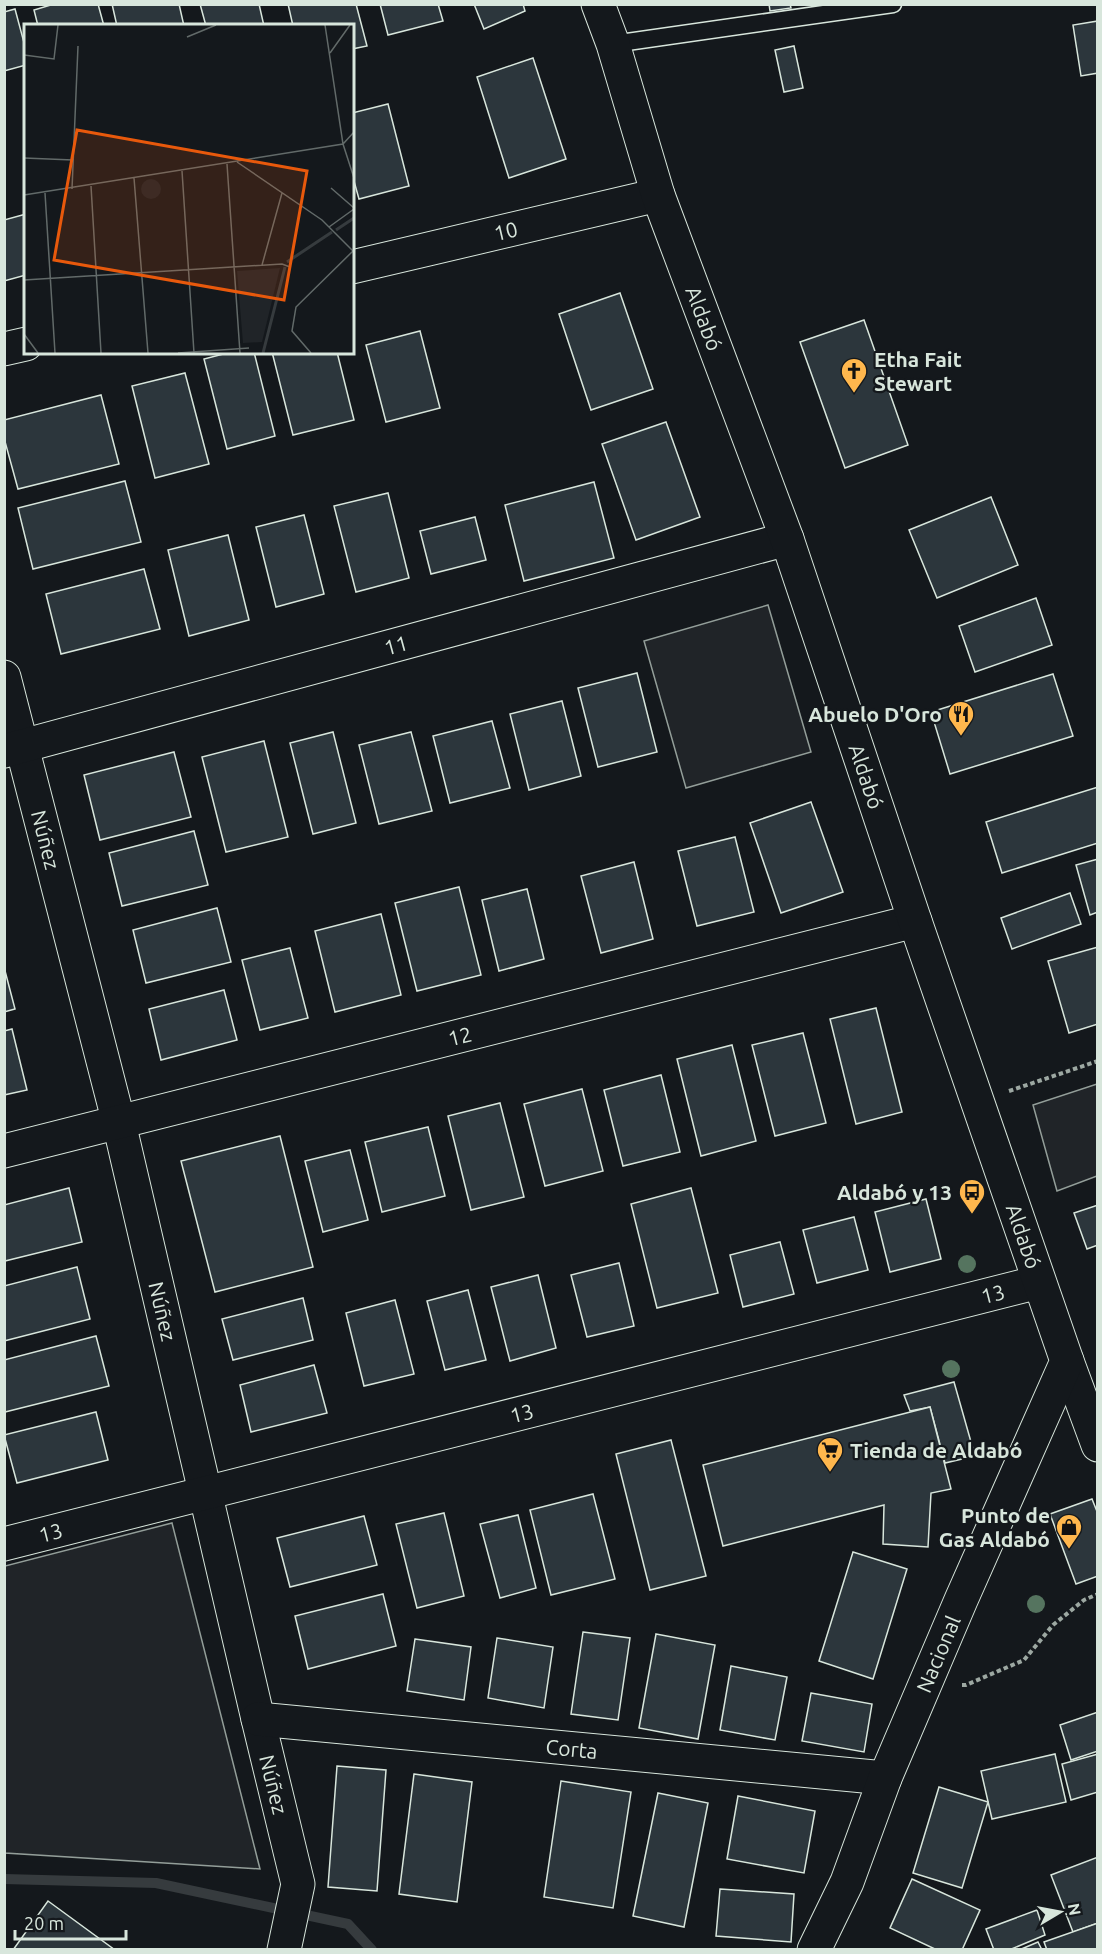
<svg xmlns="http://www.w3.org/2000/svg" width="1102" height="1954" font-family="Ubuntu,sans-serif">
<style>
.green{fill:#202428;stroke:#939e99;stroke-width:1.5}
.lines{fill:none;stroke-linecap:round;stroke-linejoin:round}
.stream{stroke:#363b3e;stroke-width:10}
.building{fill:#2c363c;stroke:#d8e6dc;stroke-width:1.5}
.lane-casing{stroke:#d8e6dc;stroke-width:19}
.street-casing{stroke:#d8e6dc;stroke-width:35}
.secondary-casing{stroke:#d8e6dc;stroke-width:35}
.path{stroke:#9da8a2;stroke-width:4;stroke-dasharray:4.5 3;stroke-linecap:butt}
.lane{stroke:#14181c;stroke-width:16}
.street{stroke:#14181c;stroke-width:33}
.secondary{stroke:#14181c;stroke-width:33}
.tree{fill:#55745f}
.labels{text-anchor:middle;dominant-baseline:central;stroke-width:4.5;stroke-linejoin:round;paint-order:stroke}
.street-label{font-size:21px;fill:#d8e6dc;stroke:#14181c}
.poi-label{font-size:21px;font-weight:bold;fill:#d8e6dc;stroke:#14181c;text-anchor:end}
.inset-river{fill:none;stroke:#363b3e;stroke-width:3}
.inset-road{fill:none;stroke:#626a69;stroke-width:1.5}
.view{fill:#e8590c;fill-opacity:0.15;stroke:#e8590c;stroke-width:3}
.inset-edge{fill:none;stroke:#d8e6dc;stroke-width:3}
</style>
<rect width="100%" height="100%" fill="#14181c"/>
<g class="green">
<path d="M768 605 811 752 686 788 644 641Z"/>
<path d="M1097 1084V1176L1057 1191 1033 1105Z"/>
<path d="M172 1523 260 1869 5 1853V1566Z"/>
</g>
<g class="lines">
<path class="stream" d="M4 1879 156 1883 348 1924 372 1950"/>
</g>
<g class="building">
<path d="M54 4H98L104 26H38L34 10Z"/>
<path d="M112 4H179L184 26H117Z"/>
<path d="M200 4H259L264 26H206Z"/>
<path d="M288 4H356L367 46 352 49V26H293Z"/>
<path d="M380 4H438L443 21 388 35Z"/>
<path d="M474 4H523L525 11 484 29Z"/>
<path d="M769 4H790L791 8 770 11Z"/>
<path d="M15 9 26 50V65L4 71V12Z"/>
<path d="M1098 21V73L1081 76 1073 25Z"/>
<path d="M794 46 803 88 784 92 775 50Z"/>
<path d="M533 58 566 159 509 178 477 77Z"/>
<path d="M388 104 409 186 359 199 352 174V113Z"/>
<path d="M26 214V275L4 281V220Z"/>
<path d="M620 293 653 389 591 410 559 314Z"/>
<path d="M864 320 908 445 845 468 800 342Z"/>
<path d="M420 331 440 408 386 422 366 345Z"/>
<path d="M231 352H254L275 436 227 449 204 359Z"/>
<path d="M272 352H337L354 420 293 435Z"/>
<path d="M185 373 209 464 155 478 132 386Z"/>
<path d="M101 395 119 464 18 489 4 438V420Z"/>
<path d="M666 422 700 517 636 540 602 444Z"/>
<path d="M125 481 141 542 33 569 18 508Z"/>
<path d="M594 482 614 558 524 581 505 505Z"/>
<path d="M388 493 409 578 356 592 334 506Z"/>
<path d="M991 497 1018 565 937 598 909 530Z"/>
<path d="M304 515 324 594 276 607 256 527Z"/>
<path d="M475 517 486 560 431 574 420 531Z"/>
<path d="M228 535 249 620 189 636 168 550Z"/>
<path d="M144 569 160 629 61 654 46 594Z"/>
<path d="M1036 598 1052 645 975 672 959 626Z"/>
<path d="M637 673 657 752 598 767 578 688Z"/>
<path d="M1053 674 1073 736 950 774 931 712Z"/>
<path d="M562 701 581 776 529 790 510 714Z"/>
<path d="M492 721 510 788 450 803 433 736Z"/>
<path d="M333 732 356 823 313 834 290 743Z"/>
<path d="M411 732 432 811 379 824 359 745Z"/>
<path d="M264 741 288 837 226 852 202 757Z"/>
<path d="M174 752 191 817 100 840 84 775Z"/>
<path d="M1098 787V843L1002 873 986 822Z"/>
<path d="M811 802 843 892 781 913 750 823Z"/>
<path d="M194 831 208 885 122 906 109 853Z"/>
<path d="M735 837 754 912 697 926 678 851Z"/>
<path d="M1098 859V912L1090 915 1076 865Z"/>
<path d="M634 862 653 939 601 953 581 876Z"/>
<path d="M459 887 481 975 417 991 395 903Z"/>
<path d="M527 889 544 959 499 971 482 900Z"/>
<path d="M1070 893 1081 924 1012 949 1001 918Z"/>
<path d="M217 908 231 962 146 983 133 930Z"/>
<path d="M381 914 401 995 335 1012 315 931Z"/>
<path d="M1098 947V1024L1069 1033 1048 961Z"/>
<path d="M290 948 308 1018 260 1030 242 960Z"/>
<path d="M4 967 15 1009 4 1012Z"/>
<path d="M224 990 237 1040 161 1060 149 1009Z"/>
<path d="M876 1008 902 1112 856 1124 830 1019Z"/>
<path d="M12 1029 27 1090 4 1095V1031Z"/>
<path d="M803 1033 826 1123 775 1136 752 1045Z"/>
<path d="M732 1045 756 1141 701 1156 677 1059Z"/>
<path d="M661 1075 680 1152 623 1166 604 1090Z"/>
<path d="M582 1089 603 1171 545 1186 524 1104Z"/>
<path d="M500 1103 524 1197 471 1210 448 1116Z"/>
<path d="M428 1127 445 1196 382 1212 365 1142Z"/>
<path d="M280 1136 313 1267 215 1292 181 1161Z"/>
<path d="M350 1150 368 1220 323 1232 305 1161Z"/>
<path d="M69 1188 82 1242 5 1261 4 1205Z"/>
<path d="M691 1188 718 1293 657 1308 631 1204Z"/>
<path d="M926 1199 941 1259 890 1272 875 1212Z"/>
<path d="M1098 1205V1245L1087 1249 1074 1213Z"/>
<path d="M854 1217 868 1270 817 1283 803 1230Z"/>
<path d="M780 1242 794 1294 743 1307 730 1255Z"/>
<path d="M619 1263 634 1326 587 1337 571 1275Z"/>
<path d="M77 1267 90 1319 4 1341V1286Z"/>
<path d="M538 1275 556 1348 510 1361 491 1287Z"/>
<path d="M468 1290 486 1360 445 1370 427 1301Z"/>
<path d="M303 1298 313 1340 233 1360 222 1319Z"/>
<path d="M395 1300 414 1374 364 1386 346 1313Z"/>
<path d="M96 1336 109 1386 5 1412 4 1360Z"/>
<path d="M314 1365 327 1413 251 1432 240 1385Z"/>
<path d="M954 1382 975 1456 945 1463 930 1407 910 1411 904 1395Z"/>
<path d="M930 1407 951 1489 931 1493 928 1547 883 1544 884 1505 723 1546 703 1465Z"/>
<path d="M96 1412 108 1460 17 1483 4 1435Z"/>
<path d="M671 1440 706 1576 650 1590 616 1454Z"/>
<path d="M593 1494 615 1579 551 1595 530 1510Z"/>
<path d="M1092 1499 1098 1514V1576L1076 1584 1050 1514Z"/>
<path d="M444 1513 464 1596 417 1608 396 1524Z"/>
<path d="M518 1515 536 1588 500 1598 480 1524Z"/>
<path d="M364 1516 377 1565 290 1587 277 1538Z"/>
<path d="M853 1552 907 1569 873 1679 819 1661Z"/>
<path d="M383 1594 396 1646 308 1669 295 1616Z"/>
<path d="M583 1632 630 1638 618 1720 571 1714Z"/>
<path d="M656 1634 715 1645 698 1739 639 1728Z"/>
<path d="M497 1638 553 1647 544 1708 488 1698Z"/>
<path d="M415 1639 471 1647 464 1700 407 1691Z"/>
<path d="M731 1666 787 1677 775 1740 720 1730Z"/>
<path d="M811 1693 872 1704 864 1752 802 1741Z"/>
<path d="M1098 1712V1751L1071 1760 1060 1725Z"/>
<path d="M1055 1754 1066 1802 992 1819 981 1771Z"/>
<path d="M1098 1754V1792L1071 1800 1062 1764Z"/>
<path d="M337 1766 386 1770 377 1891 328 1887Z"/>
<path d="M414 1774 472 1782 457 1902 399 1894Z"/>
<path d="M561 1781 631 1792 613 1908 544 1897Z"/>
<path d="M939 1787 988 1802 962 1888 913 1873Z"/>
<path d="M658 1793 708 1803 684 1927 633 1916Z"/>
<path d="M738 1796 815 1811 804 1873 727 1859Z"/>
<path d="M1098 1857V1923L1073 1932 1051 1875Z"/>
<path d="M912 1879 980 1910 962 1950H937L890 1928Z"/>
<path d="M720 1889 794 1894 791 1942 716 1936Z"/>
<path d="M48 1901 115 1950H13Z"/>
<path d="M1037 1910 1045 1935 1009 1950H994L986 1929Z"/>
<path d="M1098 1923V1950H1047L1044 1942Z"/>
<path d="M1038 1942 1042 1950H1019Z"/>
</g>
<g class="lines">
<g class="lane-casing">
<path id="lane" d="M613 44 893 4"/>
</g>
<g class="street-casing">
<g id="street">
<path id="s1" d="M352 267 658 195"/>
<path d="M4 349 26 344"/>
<path id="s2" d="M4 677 119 1123 258 1719 298 1884 284 1950"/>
<path id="s3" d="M4 751 787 539"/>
<path id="s4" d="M4 1151 915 921"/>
<path d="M1067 1361 1098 1445"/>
<path id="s5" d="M4 1544 1039 1282"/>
<path id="s6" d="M258 1719 885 1778"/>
</g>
</g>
<g class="secondary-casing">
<g id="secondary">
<path id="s7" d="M598 4 613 44 658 195 787 539 915 921 1067 1361 961 1600 885 1778 847 1882 814 1950"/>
</g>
</g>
<g class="path">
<path d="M1009 1091 1098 1061"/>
<path d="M962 1685H966L1024 1660 1053 1625 1084 1600 1098 1594"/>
</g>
<use href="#lane" class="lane"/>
<use href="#street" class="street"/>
<use href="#secondary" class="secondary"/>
</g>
<g class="tree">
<circle cx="967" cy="1264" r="9"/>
<circle cx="951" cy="1369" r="9"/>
<circle cx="1036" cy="1604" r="9"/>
</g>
<defs>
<g id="church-pin" transform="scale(1.35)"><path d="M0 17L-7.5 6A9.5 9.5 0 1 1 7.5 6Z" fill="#ffb74d" stroke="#14181c"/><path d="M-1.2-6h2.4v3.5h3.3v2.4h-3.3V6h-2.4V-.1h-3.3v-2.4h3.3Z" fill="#111"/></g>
<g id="restaurant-pin" transform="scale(1.35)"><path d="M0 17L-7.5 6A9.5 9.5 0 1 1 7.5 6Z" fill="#ffb74d" stroke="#14181c"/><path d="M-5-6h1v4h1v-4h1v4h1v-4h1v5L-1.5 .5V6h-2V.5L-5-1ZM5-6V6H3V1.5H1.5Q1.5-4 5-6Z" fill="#111"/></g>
<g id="bus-pin" transform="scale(1.35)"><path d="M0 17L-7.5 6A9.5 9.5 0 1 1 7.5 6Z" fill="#ffb74d" stroke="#14181c"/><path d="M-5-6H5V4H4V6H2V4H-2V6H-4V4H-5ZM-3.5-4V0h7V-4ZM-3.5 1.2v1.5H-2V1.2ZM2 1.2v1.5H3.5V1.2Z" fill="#111"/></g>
<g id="supermarket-pin" transform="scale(1.35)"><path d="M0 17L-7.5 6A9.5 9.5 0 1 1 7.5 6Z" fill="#ffb74d" stroke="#14181c"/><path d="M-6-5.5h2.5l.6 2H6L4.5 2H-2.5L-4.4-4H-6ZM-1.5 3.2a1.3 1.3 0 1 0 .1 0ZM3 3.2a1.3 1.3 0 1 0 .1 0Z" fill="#111"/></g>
<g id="shop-pin" transform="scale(1.35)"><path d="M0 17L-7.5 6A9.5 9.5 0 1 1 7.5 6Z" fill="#ffb74d" stroke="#14181c"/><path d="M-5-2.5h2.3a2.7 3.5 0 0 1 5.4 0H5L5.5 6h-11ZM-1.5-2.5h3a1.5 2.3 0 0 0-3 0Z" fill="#111"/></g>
</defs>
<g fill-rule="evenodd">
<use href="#church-pin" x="854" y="371"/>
<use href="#restaurant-pin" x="961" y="714"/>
<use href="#bus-pin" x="972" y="1192"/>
<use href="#supermarket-pin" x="830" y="1450"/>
<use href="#shop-pin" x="1069" y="1527"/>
</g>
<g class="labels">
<g class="street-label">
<text stroke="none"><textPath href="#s1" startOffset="158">10</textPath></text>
<text stroke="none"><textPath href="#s7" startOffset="332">Aldabó</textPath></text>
<text stroke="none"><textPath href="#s3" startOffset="406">11</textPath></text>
<text stroke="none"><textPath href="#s7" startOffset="818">Aldabó</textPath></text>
<text stroke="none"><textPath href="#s2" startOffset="168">Núñez</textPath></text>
<text stroke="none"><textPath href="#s4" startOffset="470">12</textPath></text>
<text stroke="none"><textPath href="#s7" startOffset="1304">Aldabó</textPath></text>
<text stroke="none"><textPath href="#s5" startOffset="1020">13</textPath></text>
<text stroke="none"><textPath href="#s2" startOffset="654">Núñez</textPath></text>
<text stroke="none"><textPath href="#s5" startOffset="534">13</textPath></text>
<text stroke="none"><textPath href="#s5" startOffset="48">13</textPath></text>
<text transform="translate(938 1654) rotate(-67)">Nacional</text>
<text stroke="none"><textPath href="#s6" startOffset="315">Corta</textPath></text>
<text stroke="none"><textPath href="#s2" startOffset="1140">Núñez</textPath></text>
</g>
<g class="poi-label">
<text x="874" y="359" text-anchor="start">Etha Fait<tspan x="874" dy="24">Stewart</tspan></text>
<text x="942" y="714">Abuelo D'Oro</text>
<text x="952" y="1192">Aldabó y 13</text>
<text x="850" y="1450" text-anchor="start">Tienda de Aldabó</text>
<text x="1050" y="1515">Punto de<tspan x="1050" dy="24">Gas Aldabó</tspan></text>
</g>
</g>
<g transform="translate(24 24)">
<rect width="330" height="330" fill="#14181c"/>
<path d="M117 165a10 10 0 1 1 20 0a10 10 0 1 1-20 0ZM256 244 238 318 219 319 213 247Z" fill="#202428"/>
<path class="inset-river" d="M312 206 330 194M263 238 308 208M239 329 261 243"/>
<path class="inset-road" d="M301 1 319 120 330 154M163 13 192 1M306 29 326 1M0 31 30 35 34 1M0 134 49 136M213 138 298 196 330 228M203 140 216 329M158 147 170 329M110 154 124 329M67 162 77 329M307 164 330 184M48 165 54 22M21 169 31 329M0 171 319 120 330 108M305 203 330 185M238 241 258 169M0 256 258 240 266 243M0 310 14 329M154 329 225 324M287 329 268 307 272 283 329 227"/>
<path class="view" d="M53 106 283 147 260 276 30 236Z"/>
<rect width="330" height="330" class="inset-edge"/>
</g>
<rect width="1102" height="1954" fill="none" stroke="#d8e6dc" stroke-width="12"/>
<g transform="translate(1060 1912) rotate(80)" stroke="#14181c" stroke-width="4.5" paint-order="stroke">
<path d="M0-4.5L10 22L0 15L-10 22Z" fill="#d8e6dc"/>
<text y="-9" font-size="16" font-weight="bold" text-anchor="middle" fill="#d8e6dc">N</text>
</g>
<path d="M15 1930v9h111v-9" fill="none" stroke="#d8e6dc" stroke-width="3"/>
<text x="24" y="1930" font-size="18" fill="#d8e6dc" stroke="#14181c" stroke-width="4.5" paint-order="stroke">20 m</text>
</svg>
